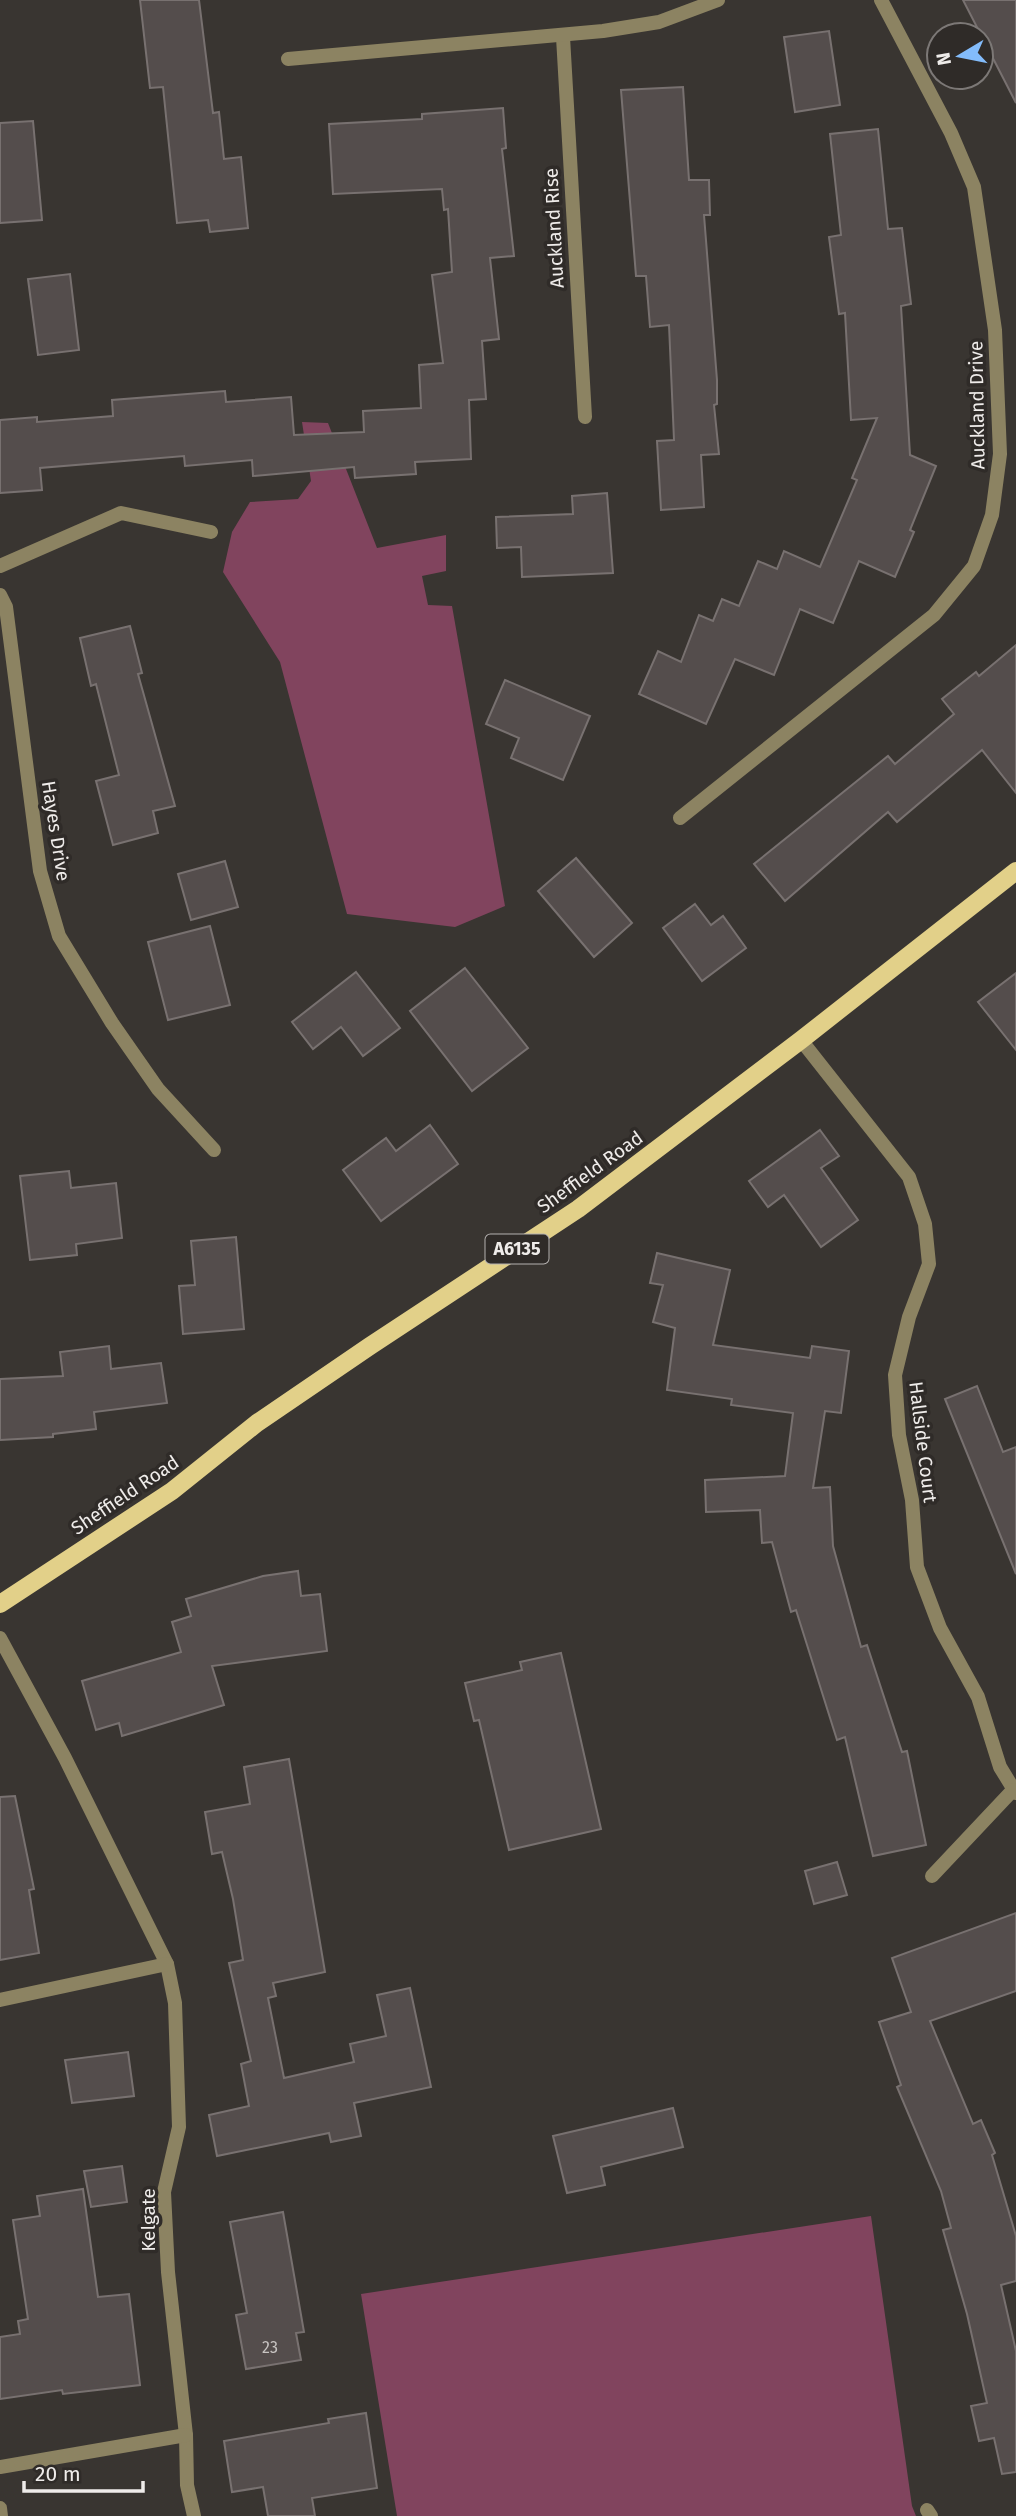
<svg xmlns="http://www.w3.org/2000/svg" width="1016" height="2516" font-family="'Fira Sans',sans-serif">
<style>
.green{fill:#81445e}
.building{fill:#544d4c;stroke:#787170;stroke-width:2}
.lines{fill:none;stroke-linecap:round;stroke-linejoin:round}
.minor{stroke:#8c8362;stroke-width:14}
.primary{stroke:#e2d089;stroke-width:18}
.labels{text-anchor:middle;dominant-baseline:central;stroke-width:7;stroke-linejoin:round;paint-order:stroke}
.number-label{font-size:16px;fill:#c8c4c2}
.shield{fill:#2f2b28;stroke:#b5b2b0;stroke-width:2}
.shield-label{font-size:18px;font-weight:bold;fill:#efecea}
.street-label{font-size:19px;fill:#efecea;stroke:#2f2b28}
</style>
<rect width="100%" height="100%" fill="#393531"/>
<g class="green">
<path d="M302 422 328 423 377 548 446 535V571L422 576 428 605 452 606 505 906 455 927 347 914 280 662 223 572 232 532 250 502 298 499 311 481Z"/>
<path d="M871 2216 912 2506 916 2516H397L361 2294Z"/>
</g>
<g class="building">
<path d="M140 0H199L213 113 219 112 224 159 241 157 248 228 210 232 208 220 177 223 163 87 150 88Z"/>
<path d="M963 0H1016V103Z"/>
<path d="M829 31 840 105 795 112 784 37Z"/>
<path d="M683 87 689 180H709L710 215H704L717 380V404L714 405 719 454 701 455 704 507 661 510 657 441 674 440 669 325 650 327 646 276H636L621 90Z"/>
<path d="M503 108 506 148 502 149 514 256 490 258 499 339 482 341 486 399 469 400 471 459 415 462 416 474 355 478 354 467 253 476 252 460 185 466 184 456 40 468 42 490 0 493V420L37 417V422L113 416 112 400 225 391 226 402 291 397 294 435 364 432 363 411 421 408 419 365 443 363 432 275 452 272 448 209 444 210 442 189 333 194 329 124 422 119V114Z"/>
<path d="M33 121 42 220 0 223V123Z"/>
<path d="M878 129 888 229 902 228 911 304 901 306 910 455 936 466 910 530 914 532 895 577 859 561 833 623 800 609 774 675 735 659 706 724 639 694 658 651 681 662 699 615 713 621 722 599 739 606 758 561 777 569 784 551 820 567 857 480 852 478 877 418 851 420 845 313 839 314 829 237 841 235 830 134Z"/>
<path d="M70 274 79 350 38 355 28 279Z"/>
<path d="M607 493 613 573 522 577 521 547 497 548 496 517 573 514 572 496Z"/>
<path d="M130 626 142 673 138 674 175 806 153 811 158 833 113 845 96 781 119 775 96 684 91 686 80 638Z"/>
<path d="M1016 645V793L982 750 897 822 888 812 785 901 754 864 888 756 895 764 954 714 942 699 976 672 979 676Z"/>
<path d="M505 680 590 716 563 780 511 758 519 738 486 724Z"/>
<path d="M576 858 632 923 594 957 538 891Z"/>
<path d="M225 861 238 907 191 920 178 874Z"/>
<path d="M695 904 711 925 723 916 746 948 702 981 663 928Z"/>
<path d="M210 926 230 1005 168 1020 148 942Z"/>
<path d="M465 968 528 1048 472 1091 410 1011Z"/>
<path d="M356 972 400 1028 363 1056 341 1027 313 1049 292 1022Z"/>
<path d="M1016 973V1050L978 1002Z"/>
<path d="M430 1125 458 1164 381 1221 343 1170 386 1138 396 1151Z"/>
<path d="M820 1130 839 1156 821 1168 858 1220 821 1247 784 1195 768 1207 749 1181Z"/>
<path d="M69 1171 71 1188 116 1183 122 1238 76 1244 77 1255 30 1260 20 1176Z"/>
<path d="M236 1237 244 1329 183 1334 179 1286 195 1285 191 1241Z"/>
<path d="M657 1253 730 1270 713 1345 810 1358 812 1346 849 1351 841 1413 825 1411 813 1488 830 1487 833 1546 861 1647 867 1645 902 1752 907 1751 926 1845 873 1856 845 1737 837 1740 796 1610 791 1612 772 1542 762 1543 760 1510 706 1512 705 1480 785 1476 793 1413 731 1405 732 1399 667 1390 675 1328 653 1322 663 1285 650 1283Z"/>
<path d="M109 1346 111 1369 161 1363 167 1403 94 1412 96 1429 53 1434V1437L0 1440V1379L63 1376 60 1352Z"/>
<path d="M977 1386 1003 1452 1016 1447V1574L945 1399Z"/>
<path d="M298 1571 301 1596 320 1594 327 1651 212 1666 224 1705 122 1736 119 1723 96 1730 82 1681 181 1652 172 1622 191 1616 186 1599 263 1576Z"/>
<path d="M561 1653 601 1829 509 1850 479 1720 474 1721 465 1683 522 1670 520 1662Z"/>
<path d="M289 1759 325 1972 273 1983 276 1996 268 1998 284 2078 354 2062 350 2044 386 2036 377 1995 410 1988 431 2087 354 2103 361 2136 331 2142 329 2133 217 2156 209 2115 249 2106 241 2064 251 2061 229 1963 243 1960 233 1899 222 1852 212 1854 205 1812 250 1804 244 1767Z"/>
<path d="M15 1796 34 1889 29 1890 39 1953 0 1960V1797Z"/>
<path d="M837 1862 847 1895 814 1904 805 1871Z"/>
<path d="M1016 1913V1991L930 2021 973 2124 981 2120 995 2153 992 2155 1016 2236V2281L1001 2285 1016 2351V2472L1002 2474 994 2438 979 2441 971 2406 987 2403 967 2314 943 2230 951 2228 941 2191 897 2087 901 2085 879 2022 911 2012 892 1958Z"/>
<path d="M128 2052 134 2096 72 2103 65 2060Z"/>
<path d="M673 2108 683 2147 601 2167 605 2185 567 2193 553 2136Z"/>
<path d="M122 2166 127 2202 91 2207 84 2171Z"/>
<path d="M83 2189 98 2297 129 2294 140 2385 63 2394 62 2390 0 2399V2337L20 2334 18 2321 28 2319 13 2220 40 2216 37 2196Z"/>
<path d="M283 2212 304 2332 296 2333 301 2360 246 2369 236 2315 247 2313 230 2222Z"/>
<path d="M366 2413 377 2488 312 2498 315 2516H268L263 2487 232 2492 224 2441 329 2423 328 2419Z"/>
</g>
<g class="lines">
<g class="minor">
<path d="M563 37 585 417"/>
<path d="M288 59 603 31 659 22 718 0"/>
<path d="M0 566 121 513 211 532"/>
<path d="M0 595 6 607 40 871 59 936 112 1023 158 1089 214 1150"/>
<path d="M680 818 934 615 974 566 992 515 1000 454 995 330 974 187 951 133 881 0"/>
<path d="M801 1040 909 1177 925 1224 929 1264 909 1317 895 1375 899 1435 912 1500 917 1567 940 1628 978 1697 1000 1767 1016 1793"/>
<path d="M0 1638 65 1758 167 1964 175 2003 179 2127 164 2192 168 2272 186 2435 187 2485 194 2516"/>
<path d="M932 1876 1013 1790"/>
<path d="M0 2000 167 1964"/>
<path d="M0 2467 186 2435"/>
<path d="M0 2508 1 2516"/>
<path d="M927 2510 931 2516"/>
</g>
<path class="primary" d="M0 1604 172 1491 257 1423 370 1346 578 1209 801 1040 1016 871"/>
</g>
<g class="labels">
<g class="number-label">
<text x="270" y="2347">23</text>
</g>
<rect class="shield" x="485.5" y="1234.5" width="63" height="29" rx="5"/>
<g class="shield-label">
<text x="517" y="1249">A6135</text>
</g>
<g class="street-label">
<text transform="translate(554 228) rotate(-93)">Auckland Rise</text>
<text transform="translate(977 405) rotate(-91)">Auckland Drive</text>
<text transform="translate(56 831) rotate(81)">Hayes Drive</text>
<text transform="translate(590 1172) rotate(-36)">Sheffield Road</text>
<text transform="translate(923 1442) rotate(83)">Hallside Court</text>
<text transform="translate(125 1495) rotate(-34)">Sheffield Road</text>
<text transform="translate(148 2220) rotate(-90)">Kelgate</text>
</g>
</g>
<g transform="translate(960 56) rotate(260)"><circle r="33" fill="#2f2b28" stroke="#7c7876" stroke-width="2"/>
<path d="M0-5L12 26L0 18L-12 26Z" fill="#83bcfb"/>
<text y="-10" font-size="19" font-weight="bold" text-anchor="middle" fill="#efecea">N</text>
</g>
<path d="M24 2481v10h119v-10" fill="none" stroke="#efecea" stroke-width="3.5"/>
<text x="35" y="2481" font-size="21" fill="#efecea" stroke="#2f2b28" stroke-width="5" paint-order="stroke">20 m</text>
</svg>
